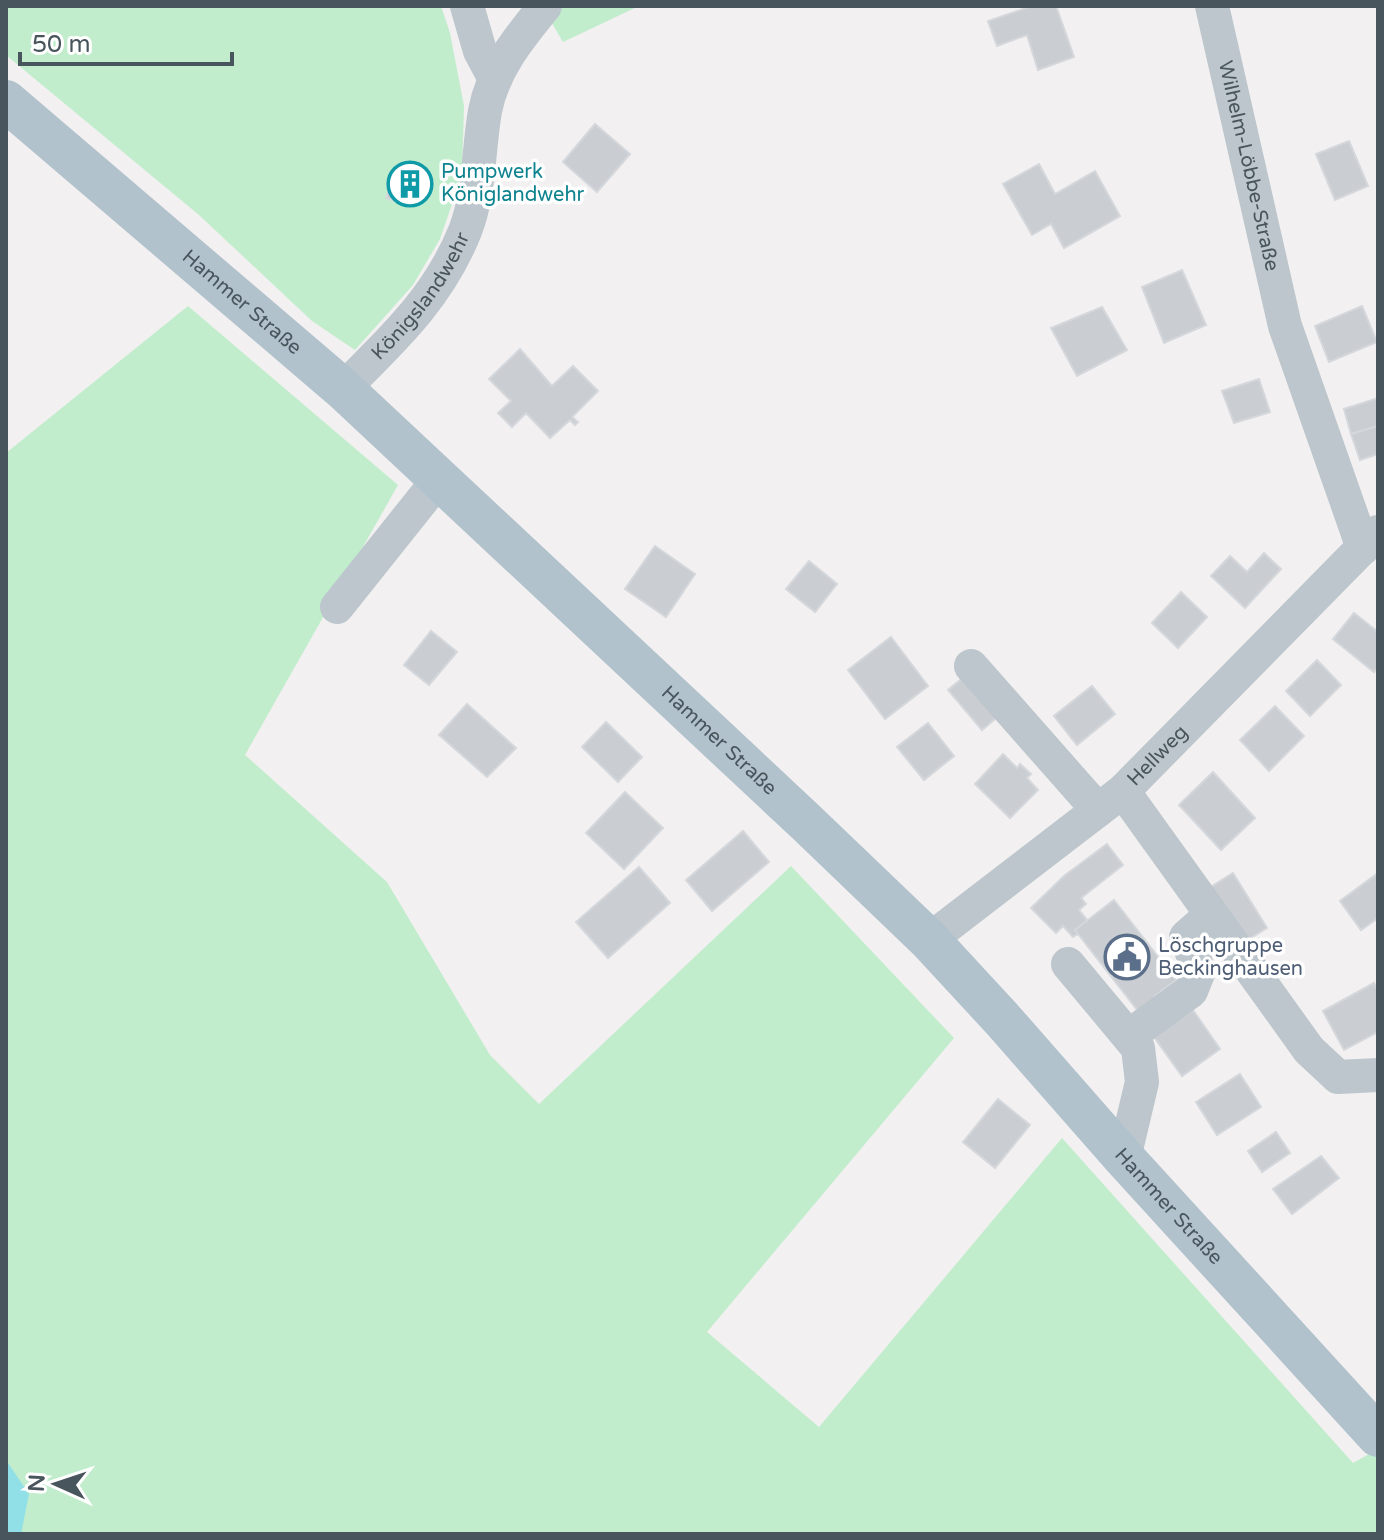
<svg xmlns="http://www.w3.org/2000/svg" width="1384" height="1540" font-family="'Varela Round',sans-serif">
<style>
.green{fill:#c1edcd}
.water{fill:#91dfe7}
.building{fill:#caced2;stroke:#d4d7db;stroke-width:2}
.lines{fill:none;stroke-linecap:round;stroke-linejoin:round}
.minor{stroke:#bcc6cc;stroke-width:34}
.major{stroke:#b1c2cd;stroke-width:42}
.labels{text-anchor:middle;dominant-baseline:central;stroke-width:7;stroke-linejoin:round;paint-order:stroke}
.street-label{font-size:20px;fill:#49555c;stroke:#fff}
.culture-label{font-size:20px;fill:#0d838f;stroke:#fff;text-anchor:start}
.service-label{font-size:20px;fill:#4e5e75;stroke:#fff;text-anchor:start}
</style>
<rect width="100%" height="100%" fill="#f2f0f0"/>
<g class="green">
<path d="M6 6H441L450 33 464 106 462 175 440 239 413 285 355 350 312 321 199 215 6 55Z"/>
<path d="M542 6H639L563 42Z"/>
<path d="M188 306 398 485 245 755 387 882 490 1055 539 1104 791 866 954 1038 707 1332 819 1427 1062 1138 1353 1463 1378 1449V1534H6V453Z"/>
</g>
<path class="water" d="M6 1460 29 1494 21 1534H6Z"/>
<g class="building">
<path d="M1032 6H1056L1074 57 1038 70 1027 35 997 46 988 21Z"/>
<path d="M595 124 630 154 597 192 563 162Z"/>
<path d="M1349 141 1368 186 1335 200 1316 154Z"/>
<path d="M1039 164 1055 194 1095 171 1120 216 1064 248 1051 224 1032 235 1003 184Z"/>
<path d="M397 168 431 181 422 203 406 197 403 204 386 198Z"/>
<path d="M1182 270 1206 325 1164 343 1142 287Z"/>
<path d="M1362 306 1377 342 1329 362 1315 326Z"/>
<path d="M1102 307 1127 350 1077 376 1051 328Z"/>
<path d="M520 349 552 386 573 366 598 391 572 417 578 422 575 425 570 420 550 438 526 413 512 427 498 413 511 401 489 379Z"/>
<path d="M1259 379 1270 412 1234 423 1222 391Z"/>
<path d="M1378 398V426L1351 434 1344 409Z"/>
<path d="M1378 426V454L1360 460 1351 434Z"/>
<path d="M655 546 695 574 666 617 625 589Z"/>
<path d="M1264 553 1281 569 1245 608 1211 576 1230 556 1247 572Z"/>
<path d="M809 561 837 584 815 612 786 589Z"/>
<path d="M1181 592 1207 617 1178 648 1152 623Z"/>
<path d="M1354 613 1378 632V667L1374 672 1333 639Z"/>
<path d="M431 631 457 652 429 685 404 665Z"/>
<path d="M891 637 928 686 885 719 848 670Z"/>
<path d="M1317 660 1341 685 1310 716 1286 691Z"/>
<path d="M969 673 1002 713 982 730 948 690Z"/>
<path d="M1092 686 1115 714 1077 745 1054 716Z"/>
<path d="M467 704 516 748 487 777 439 735Z"/>
<path d="M1275 706 1304 736 1269 771 1240 740Z"/>
<path d="M606 722 642 757 618 782 582 747Z"/>
<path d="M928 723 954 756 924 780 897 747Z"/>
<path d="M1003 754 1017 768 1020 764 1031 774 1027 778 1038 790 1010 818 975 784Z"/>
<path d="M1213 772 1255 818 1221 850 1179 805Z"/>
<path d="M625 792 663 828 624 869 586 833Z"/>
<path d="M743 831 769 862 712 911 686 880Z"/>
<path d="M1107 844 1123 865 1081 898 1086 904 1079 910 1088 921 1075 930 1078 934 1073 937 1063 926 1056 933 1031 908 1064 876Z"/>
<path d="M639 867 670 903 608 958 576 922Z"/>
<path d="M1233 873 1267 928 1241 944 1206 890Z"/>
<path d="M1378 873V918L1361 930 1340 901Z"/>
<path d="M1114 900 1176 980 1155 996 1145 1020 1075 930Z"/>
<path d="M1374 983 1378 991V1032L1344 1050 1323 1011Z"/>
<path d="M1193 1010 1220 1049 1182 1076 1154 1037Z"/>
<path d="M1240 1074 1261 1107 1217 1135 1196 1102Z"/>
<path d="M998 1099 1030 1125 995 1168 963 1142Z"/>
<path d="M1276 1132 1290 1153 1262 1172 1248 1151Z"/>
<path d="M1321 1156 1339 1178 1292 1214 1273 1189Z"/>
</g>
<g class="lines">
<g class="minor">
<path d="M467 6 480 51 495 79"/>
<path id="s1" d="M1212 6 1285 326 1363 548"/>
<path id="s2" d="M343 389C393 339 438 298 465 231 480 193 478 151 485 111 493 69 519 38 545 6"/>
<path d="M337 607 439 479"/>
<path d="M971 666 1098 810"/>
<path d="M1123 791 1309 1050 1338 1077 1378 1075"/>
<path id="s3" d="M929 940 1123 791 1378 532"/>
<path d="M1068 964 1138 1048 1142 1082 1124 1158"/>
<path d="M1129 1036 1191 991 1199 971 1186 937 1211 915"/>
</g>
<path class="major" id="s4" d="M6 101 343 389 808 824 929 940 1002 1019 1124 1158 1378 1436"/>
</g>
<defs>
<g id="building-ring" transform="scale(2.3)"><circle r="9.5" fill="#fff" stroke="#0f9aa8" stroke-width="1.5"/><path d="M-4-6H4V6H1V3H-1V6H-4ZM-2.5-4.3h1.7v1.8h-1.7ZM.8-4.3h1.7v1.8H.8ZM-2.5-1h1.7V.8h-1.7ZM.8-1h1.7V.8H.8Z" fill="#0f9aa8"/></g>
<g id="civic-ring" transform="scale(2.3)"><circle r="9.5" fill="#fff" stroke="#5c6f8a" stroke-width="1.5"/><path d="M-.6-6.5H3V-4.5H.6V-3L4-1V1h2V6H-6V1h2V-1L-.6-3ZM-1.2 2.5V6h2.4V2.5Z" fill="#5c6f8a"/></g>
</defs>
<g fill-rule="evenodd">
<use href="#building-ring" x="410" y="184"/>
<use href="#civic-ring" x="1127" y="957"/>
</g>
<g class="labels">
<g class="street-label">
<text stroke="none"><textPath href="#s1" startOffset="164">Wilhelm-Löbbe-Straße</textPath></text>
<text stroke="none"><textPath href="#s2" startOffset="122">Königslandwehr</textPath></text>
<text stroke="none"><textPath href="#s4" startOffset="310">Hammer Straße</textPath></text>
<text stroke="none"><textPath href="#s4" startOffset="958">Hammer Straße</textPath></text>
<text stroke="none"><textPath href="#s3" startOffset="294">Hellweg</textPath></text>
<text stroke="none"><textPath href="#s4" startOffset="1606">Hammer Straße</textPath></text>
</g>
<g class="culture-label">
<text x="441" y="172">Pumpwerk<tspan x="441" dy="23">Königlandwehr</tspan></text>
</g>
<g class="service-label">
<text x="1158" y="946">Löschgruppe<tspan x="1158" dy="23">Beckinghausen</tspan></text>
</g>
</g>
<rect width="1384" height="1540" fill="none" stroke="#49555c" stroke-width="16"/>
<g transform="translate(56 1484) rotate(273)" stroke="#ffffff" stroke-width="6" paint-order="stroke">
<path d="M0-6L14 30L0 20L-14 30Z" fill="#49555c"/>
<text y="-12" font-size="22" font-weight="bold" text-anchor="middle" fill="#49555c">N</text>
</g>
<path d="M20 52v12h212v-12" fill="none" stroke="#49555c" stroke-width="4"/>
<text x="32" y="52" font-size="24" fill="#49555c" stroke="#ffffff" stroke-width="6" paint-order="stroke">50 m</text>
</svg>
